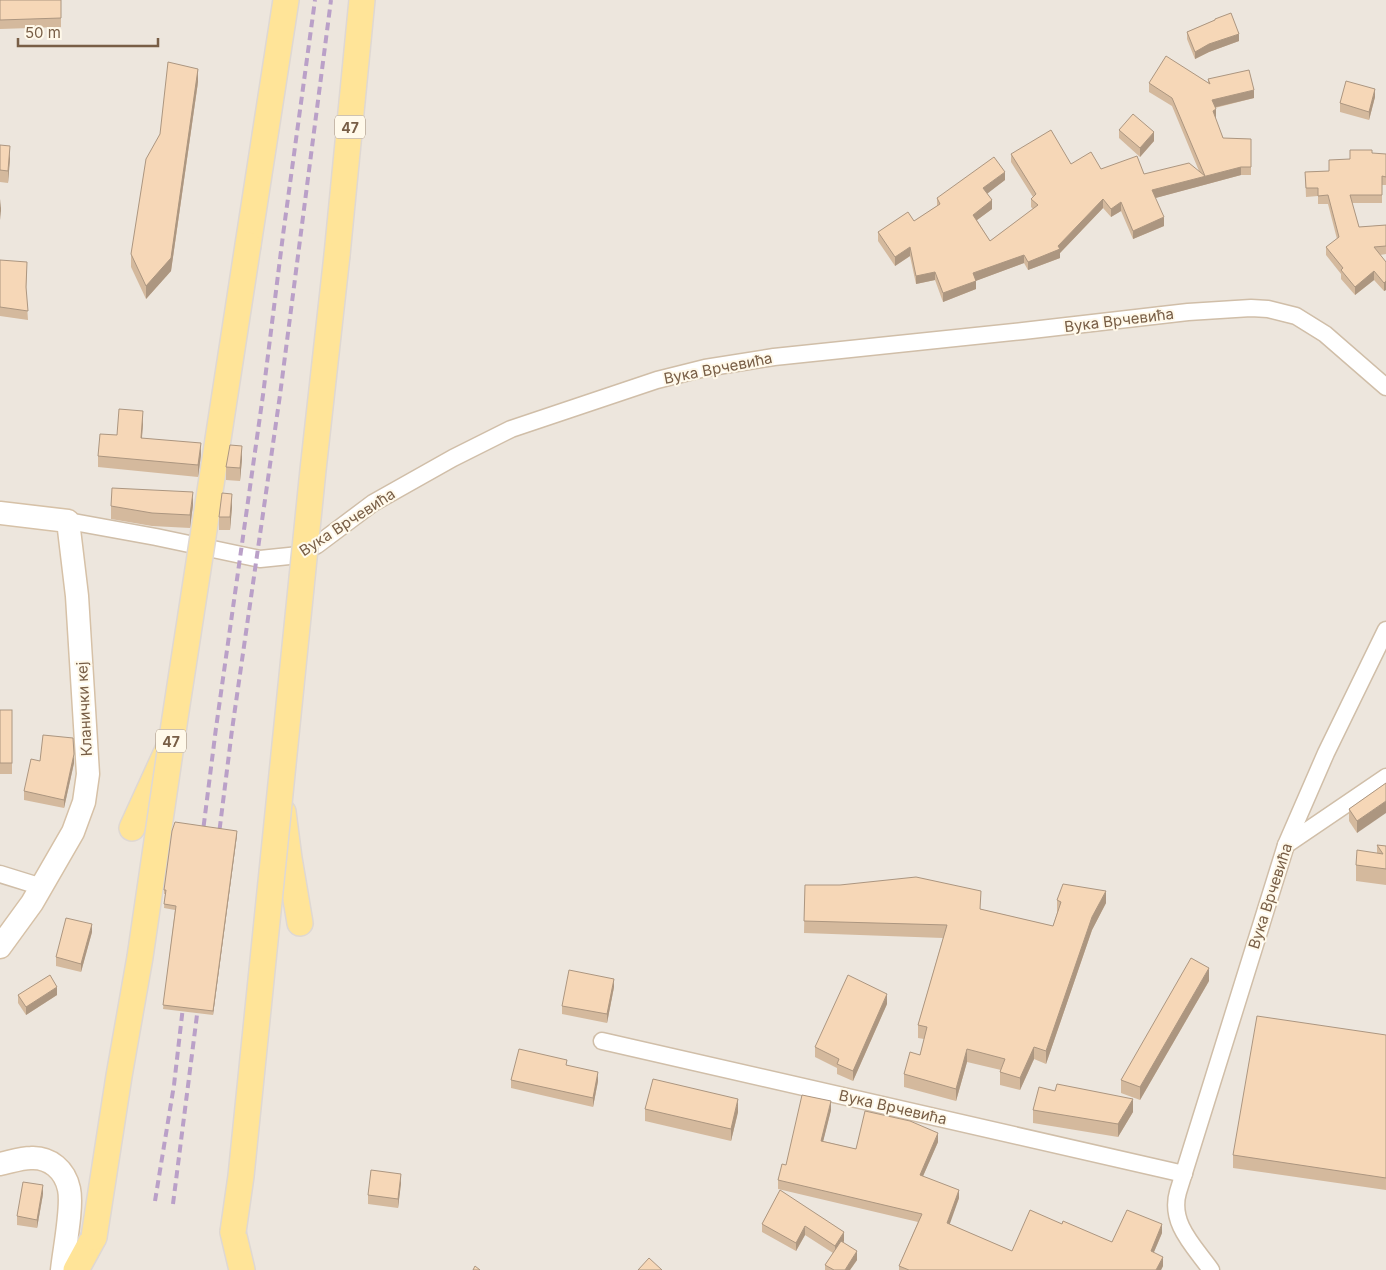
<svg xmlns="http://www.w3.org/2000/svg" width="1386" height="1270" font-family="Inter,sans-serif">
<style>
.industrial{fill:#ede6dd}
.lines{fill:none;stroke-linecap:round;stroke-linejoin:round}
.street-casing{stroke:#d0bea8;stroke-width:19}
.secondary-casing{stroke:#d6c1a7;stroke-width:25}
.primary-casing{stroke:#dfd8d3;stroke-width:28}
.street{stroke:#fff;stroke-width:16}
.secondary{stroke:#fff;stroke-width:22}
.primary{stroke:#ffe498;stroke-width:25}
.rail{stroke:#baa0c8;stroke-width:4;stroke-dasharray:8 5;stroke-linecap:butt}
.primary-bridge-casing{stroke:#dfd8d3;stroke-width:28;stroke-linecap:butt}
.primary-bridge{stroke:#ffe498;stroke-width:25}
.wall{fill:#d4b99d}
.shaded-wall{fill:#ac9680}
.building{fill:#f6d7b7;stroke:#ac9680}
.labels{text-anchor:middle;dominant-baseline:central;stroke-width:4;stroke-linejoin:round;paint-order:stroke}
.shield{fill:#fff9ea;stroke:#a08c77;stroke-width:1}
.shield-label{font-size:14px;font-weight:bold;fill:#785e46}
.street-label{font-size:15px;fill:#785e46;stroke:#fff9ea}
</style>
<rect width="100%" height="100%" fill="#fef6e2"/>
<rect class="industrial" x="0" y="0" width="1386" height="1270"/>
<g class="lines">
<g class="street-casing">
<g id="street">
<path d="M68 521 156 537 260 559 299 555 317 545 373 503 453 458 511 429 657 380 705 368 774 357 1023 331 1188 312 1251 308 1268 309 1296 316 1325 334 1386 387"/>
<path d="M1286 845 1386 777"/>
<path d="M0 874 42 887"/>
<path d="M602 1041 1184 1174"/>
<path d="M1211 1270C1194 1246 1169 1223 1178 1192L1286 845 1326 753 1386 630"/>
</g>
</g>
<g class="secondary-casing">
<g id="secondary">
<path d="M0 513 68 521 77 596 88 774 84 802 73 832 32 903 0 947"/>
<path d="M0 1164C10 1162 21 1158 31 1158 50 1157 65 1170 69 1189 73 1207 64 1250 62 1270"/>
</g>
</g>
<g class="primary-casing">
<g id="primary">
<path d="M248 245 286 0"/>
<path d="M337 255 362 0"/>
<path d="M283 812 289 858 300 923"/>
<path d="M132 828 169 747"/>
<path d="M233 1232 242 1270"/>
<path d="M76 1270 94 1237"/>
</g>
</g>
<use href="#street" class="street"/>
<use href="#secondary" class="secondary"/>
<use href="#primary" class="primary"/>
<g class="rail">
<path d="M202 839 216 728 263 395 283 235 315 0"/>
<path d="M218 842 232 730 280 395 331 0"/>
<path d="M155 1201 174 1085 184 998"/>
<path d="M173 1204 199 999"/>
</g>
<g class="primary-bridge-casing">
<g id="primary-bridge">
<path d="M233 1232 241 1176 313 470 337 255"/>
<path d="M94 1237 119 1076 140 957 175 718 248 245"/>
</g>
</g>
<use href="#primary-bridge" class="primary-bridge"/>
</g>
<g class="wall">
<path d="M0 0H61V27L0 29Z"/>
<path d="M1215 19 1239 41 1209 52 1195 59 1187 39V32L1215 20Z"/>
<path d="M1208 79 1254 98 1215 108 1216 118H1215L1223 138 1251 139V175H1241L1155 198 1164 226 1133 239 1121 211 1111 217 1103 208 1060 253V258L1028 270 1024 263 975 281 976 289 943 302 935 280 916 284 910 256 895 266 878 241V232L914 221 937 206V198L1005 180 987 193 992 209 977 220 990 241 1033 209 1031 207V199L1033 197 1011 162V154L1101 169 1144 174 1199 171 1172 106 1149 92V83H1208Z"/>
<path d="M198 82 171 271 146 299 131 267V254Z"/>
<path d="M1375 97 1369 120 1340 112V103Z"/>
<path d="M1119 130 1154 141 1140 157 1119 138Z"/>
<path d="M0 145 10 158 8 183 0 182Z"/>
<path d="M1386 154V185H1382V203H1352L1359 227 1386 225V254L1380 255 1386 262V290L1384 291 1374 280 1355 295 1341 279V274L1326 255V247L1337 239 1328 204H1318V196L1306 197 1305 172 1329 171 1350 159Z"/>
<path d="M0 260 27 271 26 291 28 320 0 316Z"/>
<path d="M143 423 142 438 201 455 198 477 98 467V456L117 435Z"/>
<path d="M242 459 240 481 226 480V467Z"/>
<path d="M193 505 190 528 152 526 111 519V506Z"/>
<path d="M232 507 230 530H219V517Z"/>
<rect x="0" y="710" width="12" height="64"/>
<path d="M40 761 74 763 64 808 24 800V791Z"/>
<path d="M1386 783 1357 833 1349 821V809Z"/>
<path d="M237 835 213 1015 163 1009 175 910 164 908 165 894H164V890Z"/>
<path d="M1377 845 1386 846V885L1356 881V865L1377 853Z"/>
<path d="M805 885 980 909 1053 926 1057 913V900L1106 903 1092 930 1046 1064 1034 1059 1020 1090 1000 1085V1072L1001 1070 967 1062 956 1101 904 1087V1074L920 1055 924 1039 918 1038V1025L943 938 804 933Z"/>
<path d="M92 932 81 972 56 966V957Z"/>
<path d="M1209 981 1140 1100 1121 1093V1080Z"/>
<path d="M614 987 607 1023 562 1014V1006Z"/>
<path d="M18 995H57L26 1015 18 1003Z"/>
<path d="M887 1004 853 1081 837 1074V1068L815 1057V1047Z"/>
<path d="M1386 1035V1190L1233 1168V1155Z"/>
<path d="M567 1065 598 1081 593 1107 511 1088V1080Z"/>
<path d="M645 1109 738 1112 731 1141 645 1121Z"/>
<path d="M831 1110 823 1141 856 1149 938 1142 923 1176 959 1198 949 1224 1012 1251 1062 1224 1112 1242 1162 1233 1154 1252 1163 1266 1161 1270H899V1266L918 1222 778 1189V1180L786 1165Z"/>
<path d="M1033 1110 1133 1112 1118 1137 1033 1123Z"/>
<path d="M401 1183 398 1208 368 1204V1195Z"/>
<path d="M780 1190 844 1241 843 1243 857 1260 850 1270H825V1265L833 1253 805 1235 796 1251 762 1232V1224Z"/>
<path d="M43 1194 37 1228 17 1225V1216Z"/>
</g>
<g class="shaded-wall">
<path d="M1239 34V41L1209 52 1195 59V52L1209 44Z"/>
<path d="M198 69V82L171 271 146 299V286Z"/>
<path d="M1375 89V97L1369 120V112Z"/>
<path d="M1254 90V98L1212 108V100Z"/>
<path d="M1216 109V118L1213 119V111Z"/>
<path d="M1154 132V141L1140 157V148Z"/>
<path d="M10 146V158L8 183V171Z"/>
<path d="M1241 167V175L1152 199V190Z"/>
<path d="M1005 172V180L983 197V188Z"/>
<path d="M1 199V211L0 220V208Z"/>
<path d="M1103 199V208L1060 253V258L1028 270V262L1058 246Z"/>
<path d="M992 200V209L973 223V215Z"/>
<path d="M1121 202V211L1111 217V209Z"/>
<path d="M1164 217V226L1133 239V231Z"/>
<path d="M910 247V256L895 266V257Z"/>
<path d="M1024 255V263L973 282V273Z"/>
<path d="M1374 271V280L1355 295V287Z"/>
<path d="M935 272V280L916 284V276Z"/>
<path d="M976 281V289L943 302V293Z"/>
<path d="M1386 281V290L1384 291V283Z"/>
<path d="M143 411V423L141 449V438Z"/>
<path d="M201 443V455L198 477V465Z"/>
<path d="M242 446V459L240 481V468Z"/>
<path d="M193 492V505L190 528V515Z"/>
<path d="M232 494V507L230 530V517Z"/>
<path d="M74 754V763L64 808V800Z"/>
<path d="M1386 801V813L1357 833V821Z"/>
<path d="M237 831V835L213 1015V1011Z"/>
<path d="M1106 891V903L1092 930 1046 1064V1051L1092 917Z"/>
<path d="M92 924V932L81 972V964Z"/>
<path d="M1209 968V981L1140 1100V1087Z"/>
<path d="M614 979V987L607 1023V1014Z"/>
<path d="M57 987V995L26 1015V1007Z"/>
<path d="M887 994V1004L853 1081V1071Z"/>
<path d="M1034 1047V1059L1020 1090V1078Z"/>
<path d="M967 1049V1062L956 1101V1089Z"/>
<path d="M598 1072V1081L593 1107V1098Z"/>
<path d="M738 1099V1112L731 1141V1129Z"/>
<path d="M1133 1099V1112L1118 1137V1124Z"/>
<path d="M831 1101V1110L821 1150V1141Z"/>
<path d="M938 1133V1142L920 1183V1175Z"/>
<path d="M401 1174V1183L398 1208V1199Z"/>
<path d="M43 1185V1194L37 1228V1220Z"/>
<path d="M959 1190V1198L947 1232V1223Z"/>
<path d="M1162 1224V1233L1151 1259V1251Z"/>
<path d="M805 1226V1235L796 1251V1243Z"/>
<path d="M844 1232V1241L835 1255V1246Z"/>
<path d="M857 1251V1260L850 1270H845Z"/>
<path d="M1163 1257V1266L1161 1270H1156Z"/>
</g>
<g class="building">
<path d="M0 0H61V18L0 20Z"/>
<path d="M1231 13 1239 34 1209 44 1195 52 1187 32 1215 20V19Z"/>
<path d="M1166 56 1210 84 1208 79 1249 70 1254 90 1212 100 1216 109 1213 111 1223 138 1251 139V167H1241L1152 190 1164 217 1133 231 1121 202 1111 209 1103 199 1058 246 1060 249 1028 262 1024 255 973 273 976 281 943 293 935 272 916 276 910 247 895 257 878 232 908 212 914 221 940 204 937 198 994 157 1005 172 983 188 992 200 973 215 990 241 1038 205 1031 199 1036 194 1011 154 1051 130 1071 164 1091 152 1101 169 1137 156 1144 174 1189 163 1205 176 1172 98 1149 83Z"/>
<path d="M168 62 198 69 171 258 146 286 131 254 146 159 160 134Z"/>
<path d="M1346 81 1375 89 1369 112 1340 103Z"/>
<path d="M1133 114 1154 132 1140 148 1119 130Z"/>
<path d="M0 145 10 146 8 171 0 170Z"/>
<path d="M1350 150H1372V153L1386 154V177L1382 176V195H1350L1359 227 1386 225V246L1374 247 1386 262V281L1384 283 1374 271 1355 287 1341 270 1343 268 1326 247 1339 237 1328 195 1318 196V188H1306L1305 172 1329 171V160L1350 159Z"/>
<path d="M0 260 27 262 26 287 28 311 0 307Z"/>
<path d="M119 409 143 411 141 438 201 443 198 465 98 456 100 434 117 435Z"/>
<path d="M230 445 242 446 240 468 226 467Z"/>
<path d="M112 488 193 492 190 515 152 513 111 506Z"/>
<path d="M222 493 232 494 230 517H219Z"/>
<rect x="0" y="710" width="12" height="53"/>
<path d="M43 735 73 738 74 754 64 800 24 791 31 759 40 761Z"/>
<path d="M1386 783V801L1357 821 1349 809Z"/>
<path d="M175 822 237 831 213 1011 163 1005 176 906 164 904 166 890H164L172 831Z"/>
<path d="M1377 845 1386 846V869L1356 865 1357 850 1383 854Z"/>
<path d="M916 877 981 891 980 909 1053 926 1061 902 1057 900 1063 884 1106 891 1092 917 1046 1051 1034 1047 1020 1078 1000 1072 1005 1059 967 1049 956 1089 904 1074 910 1052 920 1055 927 1027 918 1025 947 925 804 921 805 885H840Z"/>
<path d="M66 918 92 924 81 964 56 957Z"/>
<path d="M1191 958 1209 968 1140 1087 1121 1080Z"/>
<path d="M569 970 614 979 607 1014 562 1006Z"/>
<path d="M50 975 57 987 26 1007 18 995Z"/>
<path d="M848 975 887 994 853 1071 837 1064 839 1059 815 1047Z"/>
<path d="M1257 1016 1386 1035V1178L1233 1155Z"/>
<path d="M519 1049 567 1060 566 1065 598 1072 593 1098 511 1080Z"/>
<path d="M653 1079 738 1099 731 1129 645 1109Z"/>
<path d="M1057 1084 1133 1099 1118 1124 1033 1110 1039 1087 1055 1091Z"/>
<path d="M802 1095 831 1101 821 1141 856 1149 865 1111 910 1121 938 1133 920 1175 959 1190 947 1223 1012 1251 1030 1210 1062 1224 1063 1221 1112 1242 1127 1210 1162 1224 1151 1251 1163 1257 1156 1270H909L899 1266 922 1214 778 1180 782 1164 786 1165Z"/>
<path d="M371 1170 401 1174 398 1199 368 1195Z"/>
<path d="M23 1182 43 1185 37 1220 17 1216Z"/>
<path d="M780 1190 844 1232 835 1246 805 1226 796 1243 762 1224Z"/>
<path d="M841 1241 857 1251 845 1270H834L825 1265Z"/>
<path d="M649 1258 662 1270H638Z"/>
<path d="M475 1266 480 1270H473Z"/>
</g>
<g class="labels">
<g class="shield">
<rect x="335" y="115.5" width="30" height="23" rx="4"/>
<rect x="156" y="729.5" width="30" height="23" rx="4"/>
</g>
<g class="shield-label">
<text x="350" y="127">47</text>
<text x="171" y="741">47</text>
</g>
<g class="street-label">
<text transform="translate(1119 320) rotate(-7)">Вука Врчевића</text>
<text transform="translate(718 368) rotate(-11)">Вука Врчевића</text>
<text transform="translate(347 522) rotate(-33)">Вука Врчевића</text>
<text transform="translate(84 709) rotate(-93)">Кланички кеј</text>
<text transform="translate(1270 896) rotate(-72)">Вука Врчевића</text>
<text transform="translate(893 1107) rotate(13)">Вука Врчевића</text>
</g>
</g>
<path d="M18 38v8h140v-8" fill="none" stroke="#785e46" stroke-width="2.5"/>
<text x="25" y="38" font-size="15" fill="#785e46" stroke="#fff9ea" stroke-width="4" paint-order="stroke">50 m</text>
</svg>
